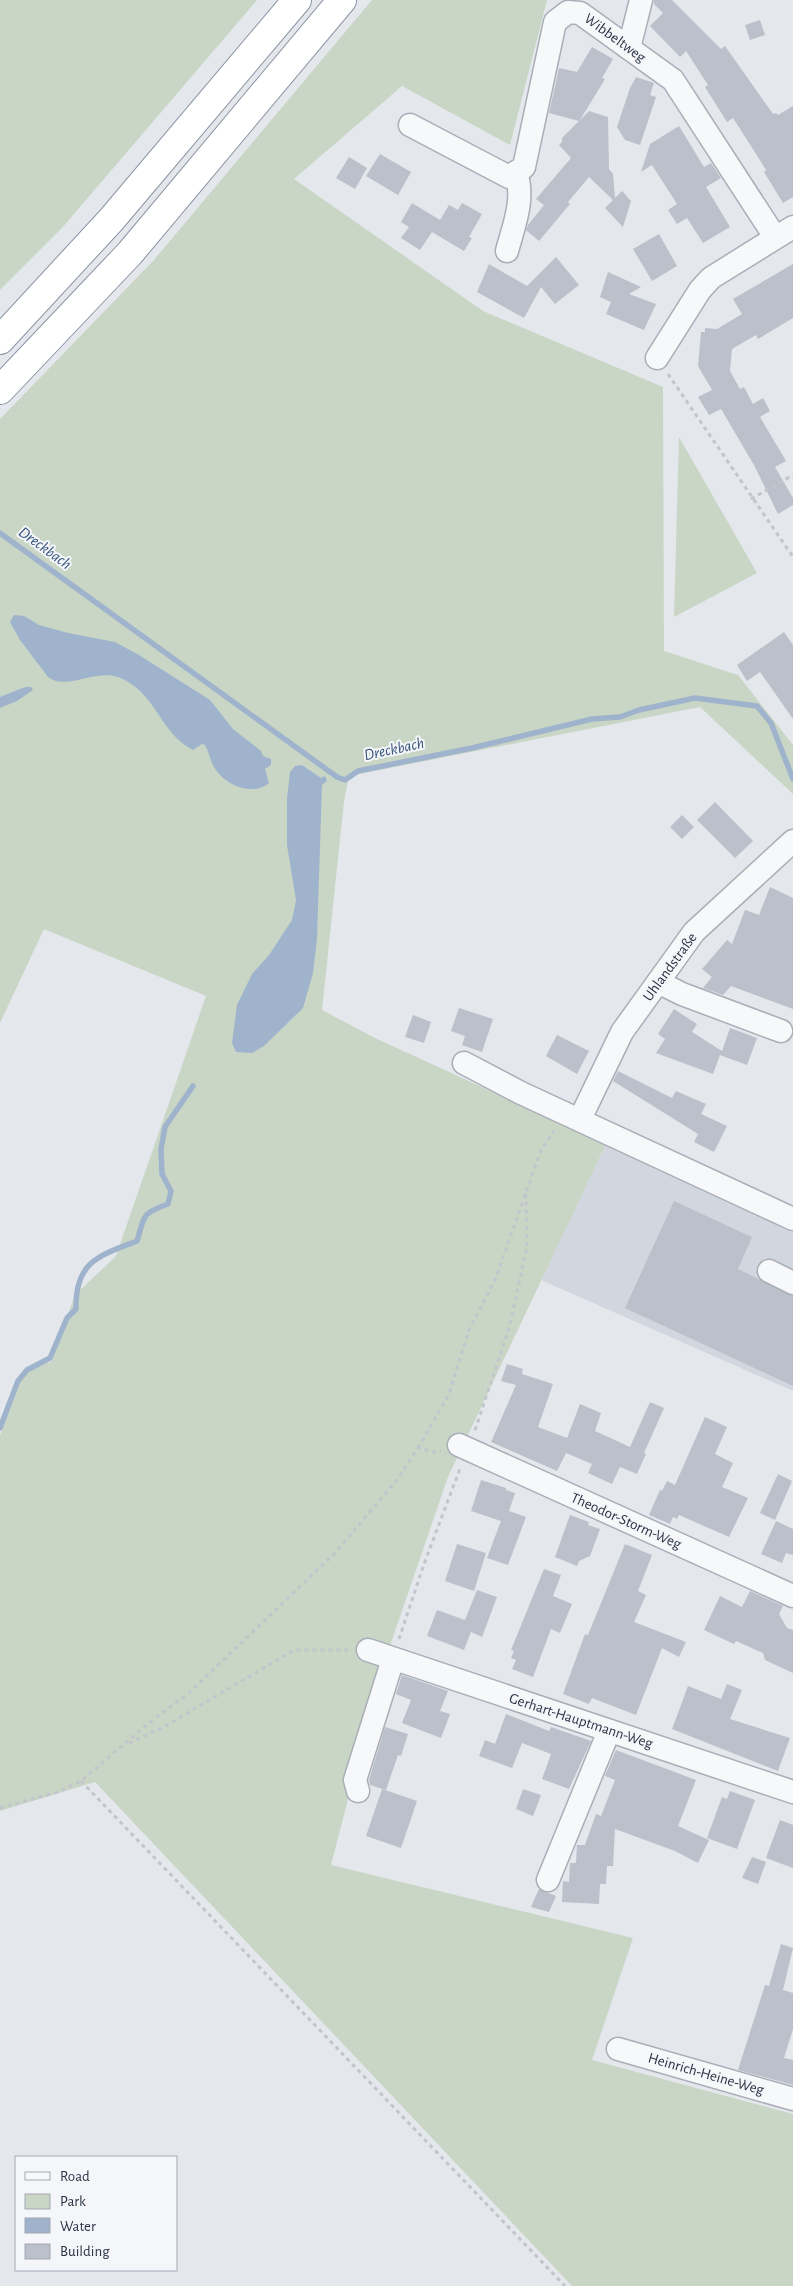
<svg xmlns="http://www.w3.org/2000/svg" width="793" height="2286" font-family="'Alegreya Sans',sans-serif">
<style>
.built{fill:#d2d6de}
.green{fill:#c9d6c5}
.water{fill:#9fb4cc}
.lines{fill:none;stroke-linecap:round;stroke-linejoin:round}
.stream{stroke:#9fb4cc;stroke-width:5.5}
.building{fill:#bbc0ca}
.minor-casing{stroke:#a9aeb7;stroke-width:25}
.highway-casing{stroke:#8b94a3;stroke-width:30}
.path{stroke:#c2c5cb;stroke-width:3;stroke-dasharray:4 4;stroke-linecap:butt}
.minor{stroke:#f7f8fa;stroke-width:22}
.highway{stroke:#fff;stroke-width:28}
.labels{text-anchor:middle;dominant-baseline:central;stroke-width:4;stroke-linejoin:round;paint-order:stroke}
.street-label{font-size:15px;fill:#2b3445;stroke:#f4f6f9}
.water-label{font-size:16px;font-style:italic;fill:#34527a;stroke:#f4f6f9}
</style>
<rect width="100%" height="100%" fill="#e4e7ec"/>
<path class="built" d="M606 1144 793 1233V1391L541 1280Z"/>
<g class="green">
<path d="M0 0H257L62 228 0 290Z"/>
<path d="M372 0H547L510 145 402 86 294 179 483 311 663 387 664 651 738 675 793 745V794L700 707 349 776 344 801 322 1010 375 1038 606 1144 448 1477 381 1672 331 1865 633 1938 592 2060 793 2114V2286H572L95 1782 0 1811V1435L26 1368 51 1362 75 1295 116 1256 206 996 44 929 0 1023V419L154 260Z"/>
<path d="M679 437 757 573 674 617Z"/>
</g>
<g class="water">
<path d="M14 615 24 616 39 625 68 633 115 642 139 655 210 700 233 729 261 751 263 756 271 759V765L265 769 269 783C253 797 224 785 214 767 210 760 209 752 205 745L202 744 193 750C159 733 157 692 118 677 95 669 66 691 48 677L20 640 10 622Z"/>
<path d="M25 687H31L33 690 17 701 0 708V697Z"/>
<path d="M302 765 321 778 325 776 327 781 322 785 317 939 313 973 303 1008 264 1046 252 1053 236 1052 232 1043 237 1005 252 974 269 955 292 920 296 900 287 845V798L290 772 295 766Z"/>
</g>
<g class="lines">
<g class="stream">
<path d="M0 533 337 777 345 780 358 771 472 748 592 719 620 717 639 710 695 698 757 706 771 723 793 779"/>
<path d="M0 1428 18 1381 27 1370 50 1358 67 1318 76 1309C75 1262 98 1256 137 1241 145 1216 140 1214 168 1204L171 1191 162 1174 161 1149 165 1127 193 1086"/>
</g>
</g>
<g class="building">
<path d="M654 0H672L721 49 725 46 773 114 776 113 778 115 793 106V197L783 203 764 172 766 170 751 146 733 118 727 122 705 87 708 85 686 51 680 57 650 26 663 13 654 4Z"/>
<path d="M760 20 765 35 750 40 745 25Z"/>
<path d="M592 47 613 59 602 78 605 79 580 120 589 111 608 117 609 169 613 174 615 198 622 191 631 201 623 227 605 208 613 200 589 177 568 202 570 204 539 241 526 230 528 225 544 205 536 199 571 158 559 145 562 142V138L579 121 549 113 559 68 577 72Z"/>
<path d="M636 77 654 83 650 95 656 97 640 145 625 140 617 127 630 88Z"/>
<path d="M679 126 704 167 711 163 721 178 706 187 730 227 703 243 687 218 677 224 668 210 677 204 652 165 641 172 650 144Z"/>
<path d="M380 154 411 172 398 195 366 176Z"/>
<path d="M349 157 367 168 355 189 336 178Z"/>
<path d="M412 203 440 220 449 205 458 210 462 203 482 214 469 237 472 238 464 251 432 232 420 250 401 238 409 227 401 222Z"/>
<path d="M659 234 677 266 652 281 633 249Z"/>
<path d="M556 257 579 285 555 304 541 287 524 318 477 292 489 264 527 286Z"/>
<path d="M793 264V318L758 339 756 335 732 349 730 371 740 389 744 387 753 404 763 398 770 411 760 417 786 461 775 467 793 498V505L778 514 754 465 721 409 709 415 698 397 712 390 698 366 701 332H705V328L717 329 742 314 733 299Z"/>
<path d="M608 272 641 287 629 294 656 304 644 330 606 314 611 302 600 297Z"/>
<path d="M784 632 793 645V719L760 672 747 681 737 665Z"/>
<path d="M715 802 753 841 735 858 697 820Z"/>
<path d="M682 815 694 827 682 839 670 827Z"/>
<path d="M770 887 793 898V1009L731 986 723 995 703 988 712 977 702 969 727 940 732 944 745 910 759 915Z"/>
<path d="M459 1008 493 1019 482 1052 462 1045 465 1036 451 1031Z"/>
<path d="M674 1009 697 1024 692 1032 722 1051 730 1028 757 1038 747 1065 720 1055 713 1074 656 1053 665 1039 658 1034Z"/>
<path d="M413 1015 431 1022 424 1043 405 1037Z"/>
<path d="M557 1035 589 1051 577 1074 546 1056Z"/>
<path d="M618 1071 672 1098 676 1091 706 1104 701 1114 727 1126 714 1152 694 1142 698 1134 613 1081Z"/>
<path d="M674 1201 752 1237 738 1269 793 1296V1386L625 1308Z"/>
<path d="M507 1364 523 1369 522 1374 553 1384 538 1427 567 1438 580 1404 601 1413 595 1431 630 1447 650 1402 664 1408 644 1453 646 1454 637 1474 620 1467 612 1484 588 1473 592 1464 566 1453 557 1471 491 1442 516 1385 501 1381Z"/>
<path d="M705 1417 727 1427 715 1454 733 1463 722 1487 748 1498 729 1537 679 1515 677 1519 673 1517 670 1524 649 1515 660 1490 662 1491 667 1481 675 1485Z"/>
<path d="M778 1474 792 1481 775 1520 760 1513Z"/>
<path d="M481 1480 506 1488V1490L515 1493 509 1511 526 1517 508 1565 487 1558 501 1521 471 1511Z"/>
<path d="M570 1515 589 1522 588 1525 600 1529 590 1556 579 1561 577 1566 555 1557Z"/>
<path d="M776 1521 793 1529V1555L786 1553 782 1563 761 1554Z"/>
<path d="M457 1544 486 1553 474 1591 445 1581Z"/>
<path d="M625 1544 652 1555 638 1591 646 1595 634 1622 686 1642 679 1657 662 1648 636 1715 592 1698 589 1704 563 1694 585 1634 588 1635Z"/>
<path d="M544 1569 561 1575 553 1596 572 1604 560 1633 551 1629 533 1677 512 1669 516 1660 511 1658 514 1651 511 1650Z"/>
<path d="M477 1590 497 1597 482 1637 471 1632 464 1650 427 1636 437 1610 465 1620Z"/>
<path d="M750 1591 783 1606 779 1614 787 1628 793 1630V1673L765 1660 763 1653 736 1641 734 1644 704 1630 720 1596 742 1607Z"/>
<path d="M402 1675 448 1691 440 1711 450 1714 441 1738 402 1723 411 1700 396 1694Z"/>
<path d="M727 1684 742 1690 730 1719 790 1738 778 1771 672 1729 688 1686 721 1699Z"/>
<path d="M506 1714 549 1731 551 1727 591 1741 569 1789 542 1779 551 1754 522 1743 512 1768 479 1756 485 1740 495 1744Z"/>
<path d="M385 1727 408 1734 401 1756 398 1755 386 1790 370 1785 369 1780Z"/>
<path d="M616 1750 696 1780 678 1826 709 1840 698 1863 675 1851 615 1829 613 1866H607L606 1884H600L599 1904 562 1902 563 1881 569 1882 570 1863H576L577 1845H585L596 1814 601 1816 615 1780 605 1776Z"/>
<path d="M382 1789 417 1801 401 1848 366 1836Z"/>
<path d="M523 1789 541 1795 533 1816 516 1809Z"/>
<path d="M730 1791 755 1800 737 1849 707 1838 722 1797 727 1799Z"/>
<path d="M780 1820 793 1825V1868L766 1858Z"/>
<path d="M752 1857 766 1862 758 1884 742 1878Z"/>
<path d="M539 1889 556 1896 549 1912 531 1907Z"/>
<path d="M781 1944 793 1948 783 1990 793 1993V2029L784 2058 793 2060V2085L738 2070 765 1985 769 1986Z"/>
</g>
<g class="lines">
<g class="minor-casing">
<g id="minor">
<path d="M629 48 641 0"/>
<path d="M410 125 509 177 524 167 555 22 568 12 580 13 673 80 775 237"/>
<path d="M507 251C514 225 525 199 516 172"/>
<path d="M657 358 700 290 711 278 793 227"/>
<path d="M658 982 682 994 781 1031"/>
<path d="M464 1063 521 1093 793 1219"/>
<path d="M580 1119 622 1032 694 932 793 841"/>
<path d="M769 1271 793 1283"/>
<path d="M459 1445 793 1596"/>
<path d="M368 1650 793 1792"/>
<path d="M358 1791 355 1780 393 1659"/>
<path d="M548 1880 609 1731"/>
<path d="M618 2049 793 2099"/>
</g>
</g>
<g class="highway-casing">
<g id="highway">
<path d="M0 340 111 220 297 0"/>
<path d="M0 390 130 253 342 0"/>
</g>
</g>
<g class="path">
<path d="M668 374 793 557"/>
<path d="M751 499 793 475"/>
<path d="M475 1430 509 1328 527 1247 526 1194"/>
<path d="M418 1448 449 1394 469 1330 495 1280 541 1150 554 1131"/>
<path d="M399 1639 424 1564 461 1466"/>
<path d="M129 1743 162 1728 294 1650H348"/>
<path d="M81 1781 565 2286"/>
<path d="M0 1808 58 1792 81 1781 150 1722 189 1693 335 1553 396 1481 418 1448 436 1452 441 1451"/>
</g>
<use href="#minor" class="minor"/>
<use href="#highway" class="highway"/>
</g>
<g class="labels">
<g class="street-label">
<text transform="translate(615 38) rotate(36)">Wibbeltweg</text>
<text transform="translate(670 967) rotate(-54)">Uhlandstraße</text>
<text transform="translate(626 1521) rotate(24)">Theodor-Storm-Weg</text>
<text transform="translate(581 1721) rotate(18)">Gerhart-Hauptmann-Weg</text>
<text transform="translate(706 2074) rotate(16)">Heinrich-Heine-Weg</text>
</g>
<g class="water-label">
<text transform="translate(45 548) rotate(36)">Dreckbach</text>
<text transform="translate(394 749) rotate(-12)">Dreckbach</text>
</g>
</g>
<rect x="15" y="2156" width="162" height="115" fill="#f4f6f9" stroke="#a4a8b1"/>
<rect x="25" y="2172" width="25" height="8" fill="#f7f8fa" stroke="#a4a8b1"/>
<text x="60" y="2181" font-size="15" fill="#2b3445">Road</text>
<rect x="25" y="2194" width="25" height="15" fill="#c9d6c5" stroke="#a4a8b1"/>
<text x="60" y="2206" font-size="15" fill="#2b3445">Park</text>
<rect x="25" y="2218" width="25" height="15" fill="#9fb4cc" stroke="#a4a8b1"/>
<text x="60" y="2231" font-size="15" fill="#2b3445">Water</text>
<rect x="25" y="2244" width="25" height="15" fill="#bbc0ca" stroke="#a4a8b1"/>
<text x="60" y="2256" font-size="15" fill="#2b3445">Building</text>
</svg>
